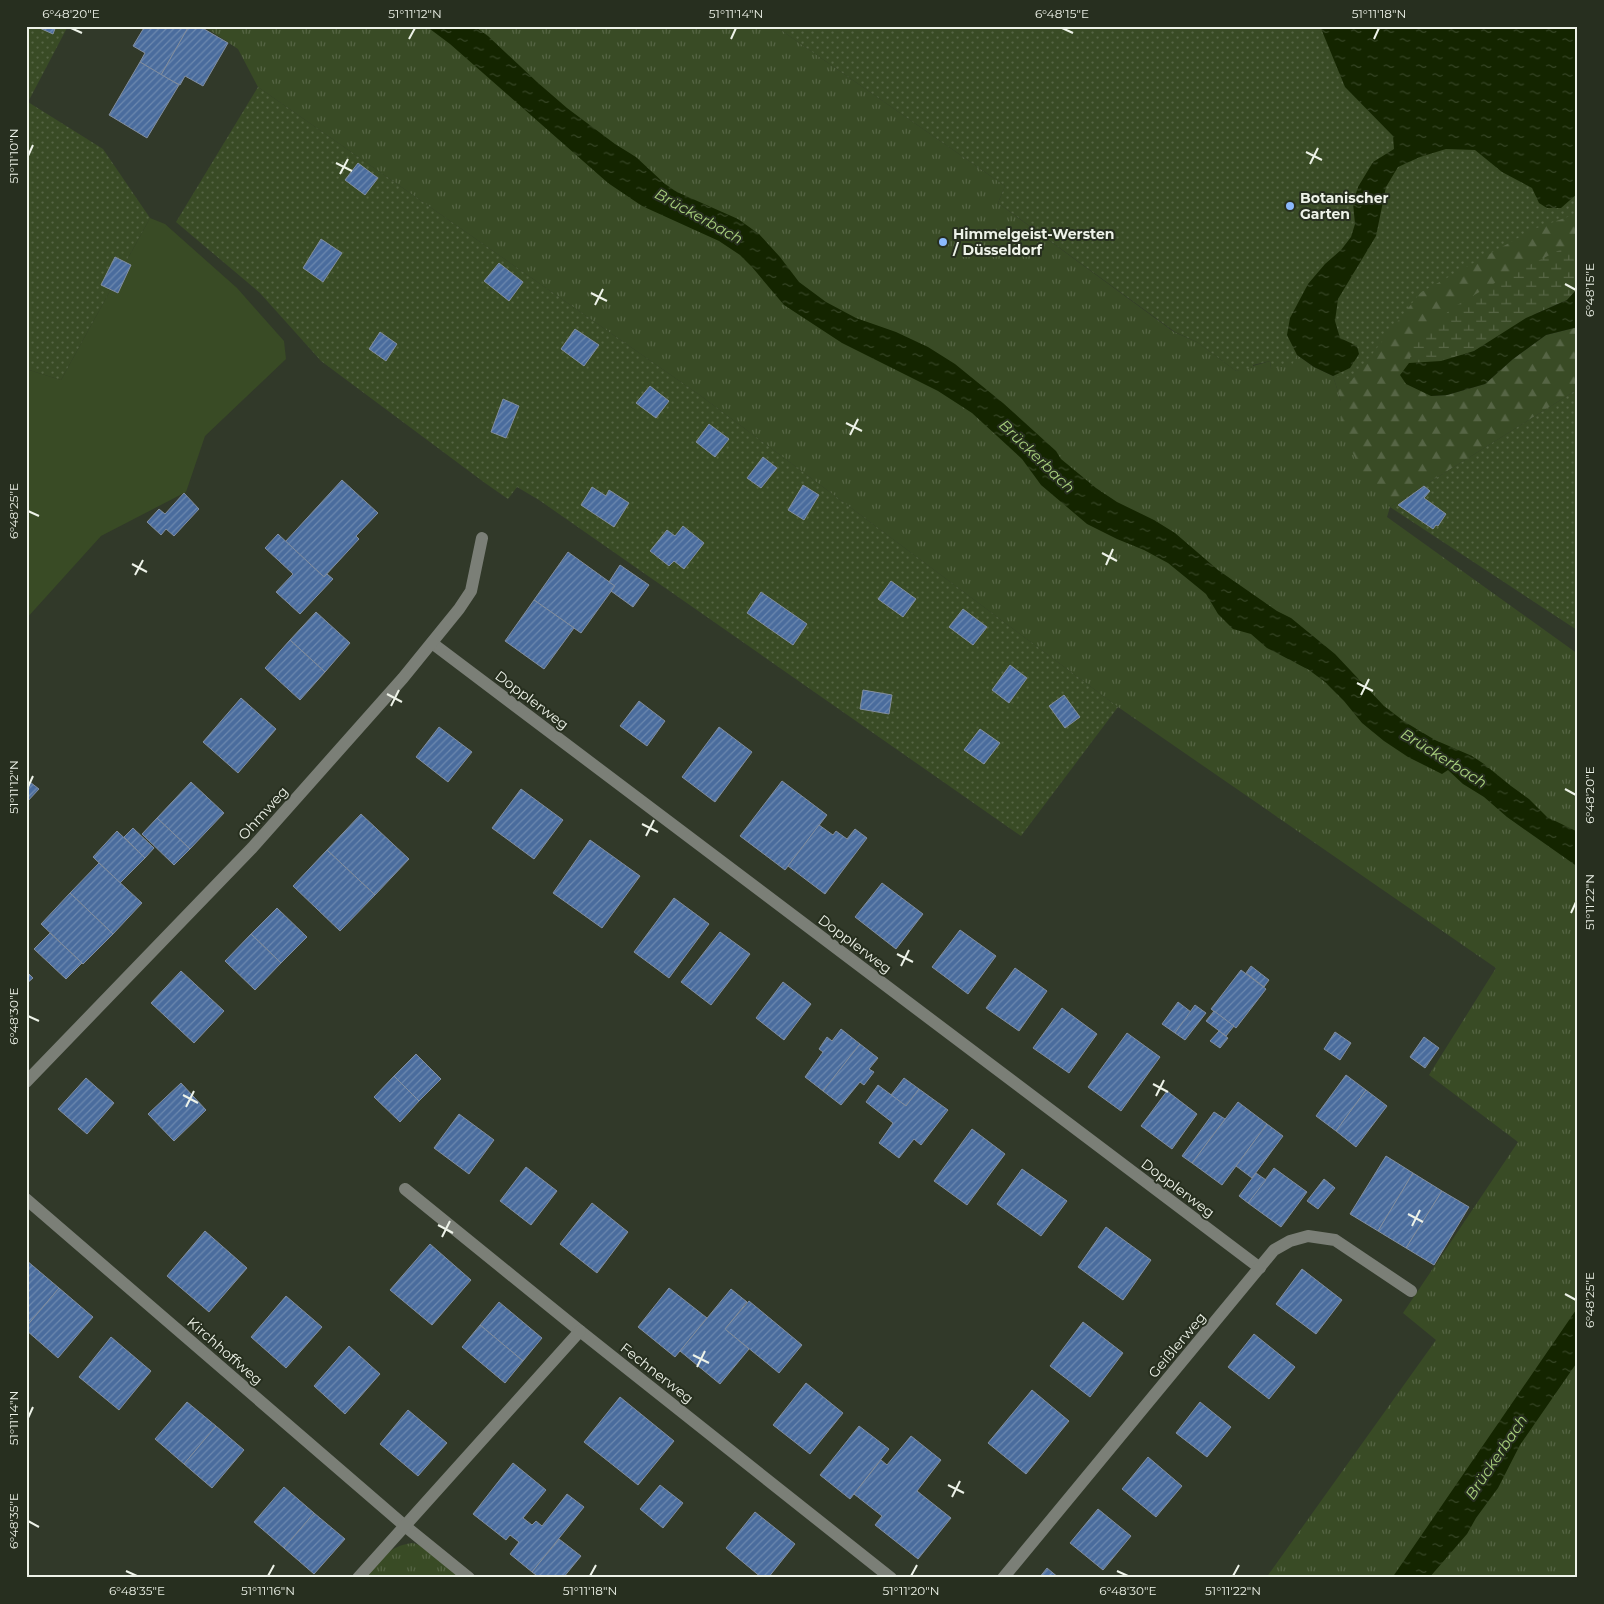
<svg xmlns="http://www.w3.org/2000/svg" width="1604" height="1604" font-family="Montserrat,sans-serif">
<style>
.grass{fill:url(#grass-tufts)}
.forest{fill:url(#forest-firs)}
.wetland{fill:url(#wetland-marsh)}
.park{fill:#394b25}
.garden{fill:url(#garden-dots)}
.water{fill:url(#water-ripples)}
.building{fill:url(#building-hatch);stroke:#828e9f}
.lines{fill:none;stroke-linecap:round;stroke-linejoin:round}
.minor{stroke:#7b7f77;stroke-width:12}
.ticks{fill:none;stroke:#edf2e8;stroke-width:2}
.poi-dot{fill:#8bb9fc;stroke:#272f1f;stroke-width:2}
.labels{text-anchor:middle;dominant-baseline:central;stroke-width:4;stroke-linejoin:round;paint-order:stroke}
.poi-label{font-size:14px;font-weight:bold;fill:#edf2e8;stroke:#272f1f;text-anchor:start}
.street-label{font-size:14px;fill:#edf2e8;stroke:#272f1f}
.water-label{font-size:15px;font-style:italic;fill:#a7cf7c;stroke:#272f1f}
.neatline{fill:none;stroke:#edf2e8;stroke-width:2}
.ticks-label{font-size:12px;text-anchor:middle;fill:#edf2e8}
</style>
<defs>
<pattern id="grass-tufts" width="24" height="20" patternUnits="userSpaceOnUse" patternTransform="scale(1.25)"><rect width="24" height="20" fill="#394b25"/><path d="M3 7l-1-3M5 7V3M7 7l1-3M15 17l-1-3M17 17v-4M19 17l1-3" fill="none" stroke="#566545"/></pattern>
<pattern id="forest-firs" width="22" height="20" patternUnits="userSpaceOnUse" patternTransform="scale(1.25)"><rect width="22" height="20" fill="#394b25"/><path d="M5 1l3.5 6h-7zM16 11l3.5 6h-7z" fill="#566545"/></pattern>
<pattern id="wetland-marsh" width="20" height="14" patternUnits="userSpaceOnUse" patternTransform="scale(1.25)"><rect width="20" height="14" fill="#394b25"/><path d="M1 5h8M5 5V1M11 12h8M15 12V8" fill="none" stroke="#566545"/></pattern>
<pattern id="garden-dots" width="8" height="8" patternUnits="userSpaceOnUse" patternTransform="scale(1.25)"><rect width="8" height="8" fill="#394b25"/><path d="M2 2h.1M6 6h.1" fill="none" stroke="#566545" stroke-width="1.8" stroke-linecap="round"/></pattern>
<pattern id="water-ripples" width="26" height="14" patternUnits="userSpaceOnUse" patternTransform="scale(1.25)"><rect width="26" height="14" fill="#142500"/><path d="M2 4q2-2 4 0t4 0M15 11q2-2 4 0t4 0" fill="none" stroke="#364525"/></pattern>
<pattern id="building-hatch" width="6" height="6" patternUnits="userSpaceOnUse" patternTransform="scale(1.25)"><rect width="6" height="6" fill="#4a6c9d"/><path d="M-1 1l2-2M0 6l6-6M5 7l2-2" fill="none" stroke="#6d89af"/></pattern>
</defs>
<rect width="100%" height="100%" fill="#313929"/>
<g class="grass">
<path d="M203 26H775L1005 186 998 203 1174 332 1197 342 1236 371 1270 361 1271 369 1297 355 1314 367 1333 376 1341 401 1390 507 1387 517 1578 654V1578H1266L1436 1340 1403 1313 1518 1142 1429 1075 1496 968 1118 707 701 396 258 87 238 49Z"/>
<path d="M413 1543 422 1546 462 1578H365C380 1561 389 1545 413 1543Z"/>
</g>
<path class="forest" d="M1578 193V288L1474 351 1431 396 1447 395 1485 384 1513 359 1546 335 1578 327V389L1390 507 1361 471 1342 429 1341 401 1333 376 1350 368 1340 339Z"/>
<path class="wetland" d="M1578 241V288L1567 300 1526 318 1474 351 1441 361 1409 363 1413 344 1452 308 1505 277Z"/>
<path class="park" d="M150 218 165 224 237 288 284 341 286 359 205 436 186 492 101 536 26 619V369L61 380Z"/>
<g class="garden">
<path d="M26 26H68L28 102 103 149 150 218 61 380 26 369Z"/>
<path d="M775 26H1578V210L1573 215 1534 229 1420 293 1351 381C1331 375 1314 367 1297 355L1292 365 1271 369 1270 361 1253 365V368L1236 371 1197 342 1175 332 998 203 1005 186Z"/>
<path d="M258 87 701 396 1118 707 1021 836 539 500 517 487 508 499 485 483 321 361 260 293 176 222Z"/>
<path d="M1578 389V630H1577L1390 507Z"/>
</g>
<g class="water">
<path d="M426 26H474L488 36 537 82 567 108 615 144 636 157 665 184 677 192 738 219 759 234 780 257 799 282 826 302 856 318 896 332 928 347 955 364 1003 403 1056 451 1061 459 1096 488 1117 502 1154 520 1175 533 1218 570 1277 611 1291 618 1335 654 1384 706 1405 722 1435 740 1472 756 1484 764 1511 786 1529 799 1547 817 1578 832V867L1507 817 1484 797 1463 784 1448 770 1442 774 1408 757 1384 741 1362 723 1344 701 1325 682 1309 670 1267 648 1251 634 1233 629 1218 614 1206 594 1168 563 1144 550 1117 539 1087 524 1041 485 1022 459 972 413 938 391 842 343 784 305 752 267 740 255 719 241 642 206 608 183 450 44Z"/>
<path d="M1320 26H1578V193L1561 208H1547L1539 203 1532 188 1502 172 1475 150 1446 149 1420 157 1398 167 1386 187 1376 236 1338 299 1335 321 1340 338 1357 346 1359 354 1350 368 1333 376 1314 367 1297 355 1287 335 1290 318 1308 284 1325 264 1341 250 1351 237 1355 224 1353 203 1358 187 1373 162 1394 149 1393 136 1345 87Z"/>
<path d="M1578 288V327L1546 335 1513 359 1485 384 1447 395 1431 396 1406 384 1400 375 1409 363 1441 361 1474 351 1526 318 1567 300Z"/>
<path d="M1578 1307V1361L1520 1445 1498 1488 1476 1518 1467 1534 1429 1578H1392Z"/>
</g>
<g class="building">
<path d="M35 26H56L53 34Z"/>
<path d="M145 26H189L161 75 140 62 145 53 133 46Z"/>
<path d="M189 26H199L228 43 203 86 185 76 180 85 161 75Z"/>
<path d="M140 62 179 85 147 138 109 115Z"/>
<path d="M358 163 378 178 365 195 345 180Z"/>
<path d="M321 239 342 253 323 282 303 268Z"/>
<path d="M115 257 131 265 118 293 101 285Z"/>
<path d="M499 263 523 282 509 301 484 281Z"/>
<path d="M575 329 599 345 584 366 561 349Z"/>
<path d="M380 332 397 344 386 361 369 349Z"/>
<path d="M650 386 669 401 656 418 636 403Z"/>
<path d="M503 399 519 406 506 438 491 432Z"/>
<path d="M709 424 729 439 715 457 696 442Z"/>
<path d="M763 457 777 468 761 488 747 478Z"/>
<path d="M342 480 378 513 356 536 359 539 324 577 285 542Z"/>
<path d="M803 485 819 495 804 520 788 510Z"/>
<path d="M1424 486 1430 491 1424 498 1446 514 1438 526 1436 525 1433 529 1398 505Z"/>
<path d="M592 487 606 496 609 490 629 503 614 527 581 505Z"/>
<path d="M184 493 199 509 174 536 166 529 161 535 147 522 159 509 165 514Z"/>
<path d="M683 526 704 543 684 569 674 561 669 566 650 551 667 530 675 536Z"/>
<path d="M278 534 324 577 327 574 333 579 300 614 276 592 293 574 265 548Z"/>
<path d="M568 552 615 586 581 633 534 600Z"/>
<path d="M620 565 649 585 633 607 611 591 615 586 609 582Z"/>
<path d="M891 581 916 599 903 617 878 599Z"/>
<path d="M761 592 807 624 793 645 747 613Z"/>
<path d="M534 600 574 628 544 669 505 641Z"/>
<path d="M963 609 987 627 973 645 949 627Z"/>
<path d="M316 612 350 643 325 672 290 640Z"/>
<path d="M290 640 325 672 300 700 265 668Z"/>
<path d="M1010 665 1027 678 1009 703 992 690Z"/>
<path d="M863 690 892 695 889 714 860 709Z"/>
<path d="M1064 695 1080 717 1065 728 1049 706Z"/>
<path d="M241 698 276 729 238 773 203 742Z"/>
<path d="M639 701 665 721 647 746 620 726Z"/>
<path d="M439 727 472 752 448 782 416 757Z"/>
<path d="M719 727 752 752 715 802 682 777Z"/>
<path d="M980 729 1000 743 984 764 964 750Z"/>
<path d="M782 781 827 815 785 870 740 836Z"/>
<path d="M30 782 39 789 26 803V786Z"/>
<path d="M191 782 224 813 190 849 157 818Z"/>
<path d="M521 789 563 820 534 859 492 828Z"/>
<path d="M361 814 409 859 375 895 327 850Z"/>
<path d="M157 818 190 849 174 865 142 834Z"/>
<path d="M819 825 833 835 836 831 847 839 855 829 867 838 825 894 788 866Z"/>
<path d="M133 828 154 848 145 858 124 837Z"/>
<path d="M117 831 145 858 120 883 93 857Z"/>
<path d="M590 840 640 876 602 928 553 893Z"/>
<path d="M327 850 375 895 340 931 293 886Z"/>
<path d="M99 863 142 903 113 934 70 893Z"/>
<path d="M882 883 923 914 896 949 855 917Z"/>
<path d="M70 893 113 934 83 964 41 924Z"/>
<path d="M674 898 709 924 669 978 634 952Z"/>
<path d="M277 908 307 937 281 963 251 934Z"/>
<path d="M960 930 996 956 968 994 932 967Z"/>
<path d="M720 932 750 954 711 1005 681 982Z"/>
<path d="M50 933 82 963 66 979 34 949Z"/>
<path d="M251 934 281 963 255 990 225 961Z"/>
<path d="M1251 966 1269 980 1264 987 1246 973Z"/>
<path d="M1015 968 1047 991 1019 1031 986 1008Z"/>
<path d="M1241 970 1266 989 1236 1028 1211 1009Z"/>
<path d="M26 971 33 978 26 984Z"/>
<path d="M181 971 224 1011 194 1043 151 1003Z"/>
<path d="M783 982 811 1004 784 1040 756 1018Z"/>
<path d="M1178 1002 1191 1012 1175 1033 1162 1024Z"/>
<path d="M1195 1005 1206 1013 1185 1040 1175 1033Z"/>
<path d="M1062 1008 1097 1034 1069 1073 1033 1048Z"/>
<path d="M1214 1011 1234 1026 1226 1036 1206 1021Z"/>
<path d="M841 1029 860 1044 823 1091 805 1077 823 1052 819 1049 827 1037 832 1041Z"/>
<path d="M1219 1031 1228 1038 1220 1048 1210 1041Z"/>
<path d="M1335 1032 1351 1043 1340 1060 1324 1049Z"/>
<path d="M1127 1033 1160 1057 1121 1111 1088 1087Z"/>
<path d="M1424 1037 1439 1048 1425 1068 1410 1057Z"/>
<path d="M860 1044 878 1058 869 1069 874 1072 864 1085 860 1082 841 1105 823 1091Z"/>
<path d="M416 1054 441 1079 419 1101 394 1076Z"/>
<path d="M1346 1075 1366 1090 1336 1131 1316 1116Z"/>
<path d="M394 1076 419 1101 400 1122 374 1097Z"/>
<path d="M86 1078 114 1103 87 1134 58 1109Z"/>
<path d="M904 1078 919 1089 906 1106 891 1095Z"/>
<path d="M181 1083 206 1110 174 1141 148 1114Z"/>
<path d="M878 1085 906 1106 919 1089 948 1110 921 1145 914 1139 899 1158 879 1143 893 1123 866 1102Z"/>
<path d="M1366 1090 1387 1106 1356 1147 1336 1131Z"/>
<path d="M1167 1091 1197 1114 1172 1149 1141 1126Z"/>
<path d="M1238 1102 1267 1124 1222 1185 1192 1163Z"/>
<path d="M1214 1112 1225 1119 1192 1163 1182 1156Z"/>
<path d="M459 1114 494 1140 469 1174 434 1148Z"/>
<path d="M1267 1124 1283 1136 1252 1178 1236 1166Z"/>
<path d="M972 1129 1005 1154 967 1205 934 1181Z"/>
<path d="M1386 1156 1413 1173 1378 1231 1350 1214Z"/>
<path d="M526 1167 557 1191 531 1225 500 1201Z"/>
<path d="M1274 1168 1307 1192 1281 1227 1248 1203Z"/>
<path d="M1022 1169 1067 1201 1041 1236 997 1204Z"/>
<path d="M1256 1173 1266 1180 1248 1203 1239 1196Z"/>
<path d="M1413 1173 1442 1191 1406 1248 1378 1231Z"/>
<path d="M1324 1179 1335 1188 1318 1209 1307 1201Z"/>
<path d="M1442 1191 1469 1207 1434 1265 1406 1248Z"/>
<path d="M592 1203 628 1232 597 1273 560 1244Z"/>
<path d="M1106 1227 1151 1260 1123 1300 1078 1267Z"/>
<path d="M205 1231 247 1268 209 1312 167 1276Z"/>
<path d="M430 1244 471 1280 432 1325 390 1290Z"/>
<path d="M26 1260 59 1288 26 1327Z"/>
<path d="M1302 1269 1342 1300 1316 1334 1276 1304Z"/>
<path d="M59 1288 93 1317 58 1358 26 1330V1327Z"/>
<path d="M669 1288 707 1318 675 1357 638 1327Z"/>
<path d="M731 1289 747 1302 725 1329 749 1349 720 1384 680 1351Z"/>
<path d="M286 1296 322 1327 286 1368 251 1337Z"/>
<path d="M749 1301 802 1345 779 1373 725 1329Z"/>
<path d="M499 1302 542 1338 523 1361 480 1325Z"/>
<path d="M1083 1322 1123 1353 1090 1397 1050 1366Z"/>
<path d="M480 1325 523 1361 505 1383 462 1347Z"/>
<path d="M1254 1334 1295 1367 1269 1399 1228 1367Z"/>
<path d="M111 1337 151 1371 119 1410 79 1377Z"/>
<path d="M349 1346 380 1374 345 1414 314 1386Z"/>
<path d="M806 1383 843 1413 810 1454 773 1425Z"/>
<path d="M1032 1390 1069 1421 1026 1474 988 1443Z"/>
<path d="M620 1397 674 1441 638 1485 584 1442Z"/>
<path d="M187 1402 216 1426 184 1464 155 1439Z"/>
<path d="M1200 1402 1231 1427 1207 1457 1176 1433Z"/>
<path d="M408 1410 447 1443 418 1476 380 1444Z"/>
<path d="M216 1426 244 1450 212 1488 184 1464Z"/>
<path d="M859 1426 889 1449 850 1499 820 1475Z"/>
<path d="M911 1436 941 1460 917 1491 951 1518 918 1559 875 1525 882 1516 854 1494 881 1460 887 1465Z"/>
<path d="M1148 1457 1182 1486 1156 1517 1122 1489Z"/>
<path d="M513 1463 546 1490 523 1518 532 1525 536 1521 542 1526 567 1494 584 1507 532 1572 510 1554 519 1542 510 1535 506 1540 473 1514Z"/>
<path d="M660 1485 683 1503 663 1528 640 1509Z"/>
<path d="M284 1487 314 1513 284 1548 254 1522Z"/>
<path d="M1098 1509 1131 1536 1103 1570 1070 1543Z"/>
<path d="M755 1512 795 1544 768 1578H762L726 1548Z"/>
<path d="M314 1513 345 1539 314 1574 284 1548Z"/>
<path d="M559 1539 581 1556 563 1578H540L532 1572Z"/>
<path d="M1047 1568 1059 1578H1039Z"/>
</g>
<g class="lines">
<g class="minor">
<path d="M432 643 1260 1268"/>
<path d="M26 1082 252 848 403 678 459 609 471 591 482 538"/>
<path d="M405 1189 580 1331 891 1578"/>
<path d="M26 1199 405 1526 469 1578"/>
<path d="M358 1578 580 1331"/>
<path d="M1003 1578 1274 1250 1290 1241 1308 1236 1335 1240 1411 1291"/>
</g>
</g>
<path class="ticks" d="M71 28 82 33M1062 28 1073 33M409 39 415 28M731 39 736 28M1374 39 1379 28M1306 152 1322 160M28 156 33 145M336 163 352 171M1310 164 1318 148M340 174 348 159M1565 284 1576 290M591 293 607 301M595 305 603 289M846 423 862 431M850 435 858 419M28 511 39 516M1102 553 1117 561M132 564 147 572M1106 565 1113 549M135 575 143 560M1357 683 1373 691M387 694 402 702M1361 695 1369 679M391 706 399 690M28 787 33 776M1565 789 1576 795M642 824 658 832M646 836 654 820M1571 913 1576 902M897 954 913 962M901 966 909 950M28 1016 39 1021M1153 1084 1168 1092M183 1095 198 1103M1156 1096 1164 1080M186 1107 194 1091M1408 1214 1423 1222M438 1225 453 1233M1412 1226 1420 1210M442 1237 450 1221M1565 1294 1576 1300M693 1355 709 1363M697 1367 705 1351M28 1418 33 1407M948 1485 964 1493M952 1497 960 1481M28 1521 39 1527M126 1571 137 1576M1117 1571 1128 1576M268 1576 274 1565M590 1576 596 1565M911 1576 917 1565M1233 1576 1239 1565"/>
<g class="poi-dot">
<circle cx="1290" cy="206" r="5"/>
<circle cx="943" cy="242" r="5"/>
</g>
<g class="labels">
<g class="poi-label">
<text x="1300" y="198">Botanischer<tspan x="1300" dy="16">Garten</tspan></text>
<text x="953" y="234">Himmelgeist-Wersten<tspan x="953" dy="16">/ Düsseldorf</tspan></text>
</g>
<g class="street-label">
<text transform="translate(532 700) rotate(37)">Dopplerweg</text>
<text transform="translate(263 813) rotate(-48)">Ohmweg</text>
<text transform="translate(855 944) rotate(37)">Dopplerweg</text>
<text transform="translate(1178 1188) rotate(37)">Dopplerweg</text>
<text transform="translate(1177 1345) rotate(-50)">Geißlerweg</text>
<text transform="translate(225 1351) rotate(41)">Kirchhoffweg</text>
<text transform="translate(657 1373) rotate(38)">Fechnerweg</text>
</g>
<g class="water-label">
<text transform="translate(699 216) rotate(29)">Brückerbach</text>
<text transform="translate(1037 456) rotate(44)">Brückerbach</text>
<text transform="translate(1444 758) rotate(32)">Brückerbach</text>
<text transform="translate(1496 1457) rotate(-56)">Brückerbach</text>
</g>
</g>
<rect width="1604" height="1604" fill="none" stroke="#272f1f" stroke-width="55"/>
<rect x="28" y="28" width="1548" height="1548" class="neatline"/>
<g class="ticks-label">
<text x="71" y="18">6°48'20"E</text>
<text x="415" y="18">51°11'12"N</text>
<text x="736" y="18">51°11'14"N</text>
<text x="1062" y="18">6°48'15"E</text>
<text x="1379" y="18">51°11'18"N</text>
<text transform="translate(14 156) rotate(-90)" y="4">51°11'10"N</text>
<text transform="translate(1590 290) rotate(-90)" y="4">6°48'15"E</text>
<text transform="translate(14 511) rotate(-90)" y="4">6°48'25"E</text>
<text transform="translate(14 787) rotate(-90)" y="4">51°11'12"N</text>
<text transform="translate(1590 795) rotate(-90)" y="4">6°48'20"E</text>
<text transform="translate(1590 902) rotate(-90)" y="4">51°11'22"N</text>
<text transform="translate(14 1016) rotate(-90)" y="4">6°48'30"E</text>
<text transform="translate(1590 1300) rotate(-90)" y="4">6°48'25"E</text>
<text transform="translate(14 1418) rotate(-90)" y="4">51°11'14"N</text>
<text transform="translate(14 1521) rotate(-90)" y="4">6°48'35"E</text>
<text x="137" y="1595">6°48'35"E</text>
<text x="268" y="1595">51°11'16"N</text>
<text x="590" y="1595">51°11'18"N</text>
<text x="911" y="1595">51°11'20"N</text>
<text x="1128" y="1595">6°48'30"E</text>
<text x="1233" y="1595">51°11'22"N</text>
</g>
</svg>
